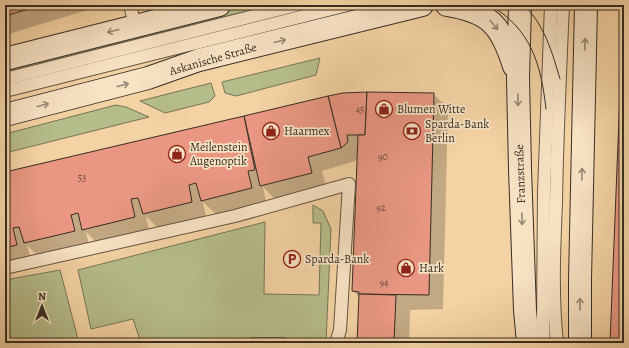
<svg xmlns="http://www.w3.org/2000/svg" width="629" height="348" font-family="Alegreya,serif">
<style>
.green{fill:#b5bd8a;stroke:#767556}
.shadow{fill:#0003}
.building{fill:#e99782;stroke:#362d23}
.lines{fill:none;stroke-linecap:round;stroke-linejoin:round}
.lane-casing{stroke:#655643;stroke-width:14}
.secondary-casing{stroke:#362d23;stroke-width:24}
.lane{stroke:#f7e2c4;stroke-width:12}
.secondary{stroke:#f7e2c4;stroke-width:22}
.tram{stroke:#362d23;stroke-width:1}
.oneway{stroke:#968874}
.labels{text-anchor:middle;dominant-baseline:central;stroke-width:3.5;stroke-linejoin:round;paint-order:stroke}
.number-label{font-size:10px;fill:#63483b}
.street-label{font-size:12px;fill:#362d23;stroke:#f7e2c4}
.poi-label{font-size:12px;fill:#362d23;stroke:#f7e2c4;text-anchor:start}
</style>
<rect width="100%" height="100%" fill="#f3d2a4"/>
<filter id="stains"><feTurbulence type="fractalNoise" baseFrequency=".005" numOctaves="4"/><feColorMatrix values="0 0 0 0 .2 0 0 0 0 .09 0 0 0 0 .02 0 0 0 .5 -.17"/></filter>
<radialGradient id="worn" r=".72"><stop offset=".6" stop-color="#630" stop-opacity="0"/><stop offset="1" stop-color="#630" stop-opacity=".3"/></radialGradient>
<g class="green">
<path d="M244 5H250L251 13 5 74V67L16 62Z"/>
<path d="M320 58 316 75 236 96 225 93 222 82Z"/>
<path d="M211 83 215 96 209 102 165 113 140 101Z"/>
<path d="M116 105 126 107 149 117 5 153V134Z"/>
<path d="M313 205 323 211 331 229 326 343H141L133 319 91 329 78 270 265 222 264 294 319 295 321 223H313Z"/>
<path d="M60 270 79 343H5V280Z"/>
</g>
<g class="shadow">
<path d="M5 5H90L91 9 5 35Z"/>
<path d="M433 94 448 108 443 309 410 310 409 343H358L359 297 353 291 358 160 322 171 326 187 276 200 263 187 266 202 217 215 203 202 206 217 158 228 146 216 149 231 98 244 86 232 89 245 39 257 27 245 31 259 5 266V173L329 97Z"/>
</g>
<g class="building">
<path d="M5 5H42L5 16Z"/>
<path d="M624 65V343H610L621 68Z"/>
<path d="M367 92 365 135H347L348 142 341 148 328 96 343 93Z"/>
<path d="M367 92 434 93 429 295 359 294V292L352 291 358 135H365Z"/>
<path d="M328 96 341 148 308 157 312 173 260 186 244 116Z"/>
<path d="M244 116 255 170 248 171 252 188 201 201 196 183 189 185 192 202 143 214 138 198 131 199 135 217 82 230 78 213 71 215 75 231 24 243 19 227 13 228 17 245 5 248V172Z"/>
<path d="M359 294 396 295 394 343H357Z"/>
<rect x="251" y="338" width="34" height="5"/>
</g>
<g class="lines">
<g class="lane-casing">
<g id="lane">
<path d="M130 5 135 26"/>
<path d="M5 79 297 5"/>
<path d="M5 91 348 5"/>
<path d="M5 268 235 216 349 184 340 330 336 343"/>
<path d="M544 343 543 322 544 192 551 5"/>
<path d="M557 343C552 297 554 249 556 203 557 137 560 71 563 5"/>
</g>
</g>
<g class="secondary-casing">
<g id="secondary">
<path d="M447 5C490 12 501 25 514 66"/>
<path d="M520 5 518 79 520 169 525 310 528 343"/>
<path d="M5 59 219 5"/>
<path d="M5 115 148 78 199 60 422 5"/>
<path d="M580 343V279L586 5"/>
</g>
</g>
<use href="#lane" class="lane"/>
<use href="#secondary" class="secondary"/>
<g class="tram">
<path d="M490 5C531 29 541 64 546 109"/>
<path d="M524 5C545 26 552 52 560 79"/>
</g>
</g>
<defs><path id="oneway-shaft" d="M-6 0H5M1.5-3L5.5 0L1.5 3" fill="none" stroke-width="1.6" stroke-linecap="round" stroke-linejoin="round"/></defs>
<g class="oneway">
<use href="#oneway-shaft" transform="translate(494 25) rotate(49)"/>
<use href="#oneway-shaft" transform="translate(113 31) rotate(166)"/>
<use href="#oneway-shaft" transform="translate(280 41) rotate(-14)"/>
<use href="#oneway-shaft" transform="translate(585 44) rotate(-88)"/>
<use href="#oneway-shaft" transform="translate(123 85) rotate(-15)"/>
<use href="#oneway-shaft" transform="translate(518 100) rotate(89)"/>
<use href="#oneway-shaft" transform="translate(43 105) rotate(-14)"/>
<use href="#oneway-shaft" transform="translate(582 174) rotate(-89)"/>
<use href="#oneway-shaft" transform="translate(522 219) rotate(88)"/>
<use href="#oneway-shaft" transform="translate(580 304) rotate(-90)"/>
</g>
<defs>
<g id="shop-ring" transform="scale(0.9)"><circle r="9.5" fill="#f7e2c4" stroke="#8f2418" stroke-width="1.5"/><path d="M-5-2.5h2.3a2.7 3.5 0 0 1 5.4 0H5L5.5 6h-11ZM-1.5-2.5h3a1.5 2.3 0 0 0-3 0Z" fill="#8f2418"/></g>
<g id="bank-ring" transform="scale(0.9)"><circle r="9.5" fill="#f7e2c4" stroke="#8f2418" stroke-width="1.5"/><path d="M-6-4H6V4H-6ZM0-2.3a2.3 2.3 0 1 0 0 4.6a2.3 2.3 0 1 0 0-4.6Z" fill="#8f2418"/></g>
<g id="parking-ring" transform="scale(0.9)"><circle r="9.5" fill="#f7e2c4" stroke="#8f2418" stroke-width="1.5"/><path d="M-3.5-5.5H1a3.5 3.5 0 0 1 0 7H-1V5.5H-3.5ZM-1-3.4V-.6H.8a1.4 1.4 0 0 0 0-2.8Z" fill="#8f2418"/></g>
</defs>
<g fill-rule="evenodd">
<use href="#shop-ring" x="384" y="109"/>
<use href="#shop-ring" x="271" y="131"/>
<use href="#bank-ring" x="412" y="131"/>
<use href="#shop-ring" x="177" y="154"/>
<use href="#parking-ring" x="292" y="259"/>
<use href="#shop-ring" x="406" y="268"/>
</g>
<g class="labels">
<g class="number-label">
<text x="360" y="109">45</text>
<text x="383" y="156">90</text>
<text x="82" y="177">53</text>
<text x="381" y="207">92</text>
<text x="384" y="282">94</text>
</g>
<g class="street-label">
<text transform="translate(213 59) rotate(-16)">Askanische Straße</text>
<text transform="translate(520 174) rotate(-92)">Franzstraße</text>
</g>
<g class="poi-label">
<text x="397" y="109">Blumen Witte</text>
<text x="425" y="124">Sparda-Bank<tspan x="425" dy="14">Berlin</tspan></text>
<text x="284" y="131">Haarmex</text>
<text x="190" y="147">Meilenstein<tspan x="190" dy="14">Augenoptik</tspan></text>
<text x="305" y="259">Sparda-Bank</text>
<text x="419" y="268">Hark</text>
</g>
</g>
<rect width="629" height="348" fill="none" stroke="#f3d2a4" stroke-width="20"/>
<rect x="6" y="6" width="617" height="336" fill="none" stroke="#362d23" stroke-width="2"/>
<rect x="10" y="10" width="609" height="328" fill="none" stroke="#362d23"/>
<g transform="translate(42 306)" stroke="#f7e2c4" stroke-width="3" paint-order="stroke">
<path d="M0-3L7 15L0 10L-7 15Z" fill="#362d23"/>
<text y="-6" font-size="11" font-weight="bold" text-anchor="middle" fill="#362d23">N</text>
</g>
<rect width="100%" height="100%" filter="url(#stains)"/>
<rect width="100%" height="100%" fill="url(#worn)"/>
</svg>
